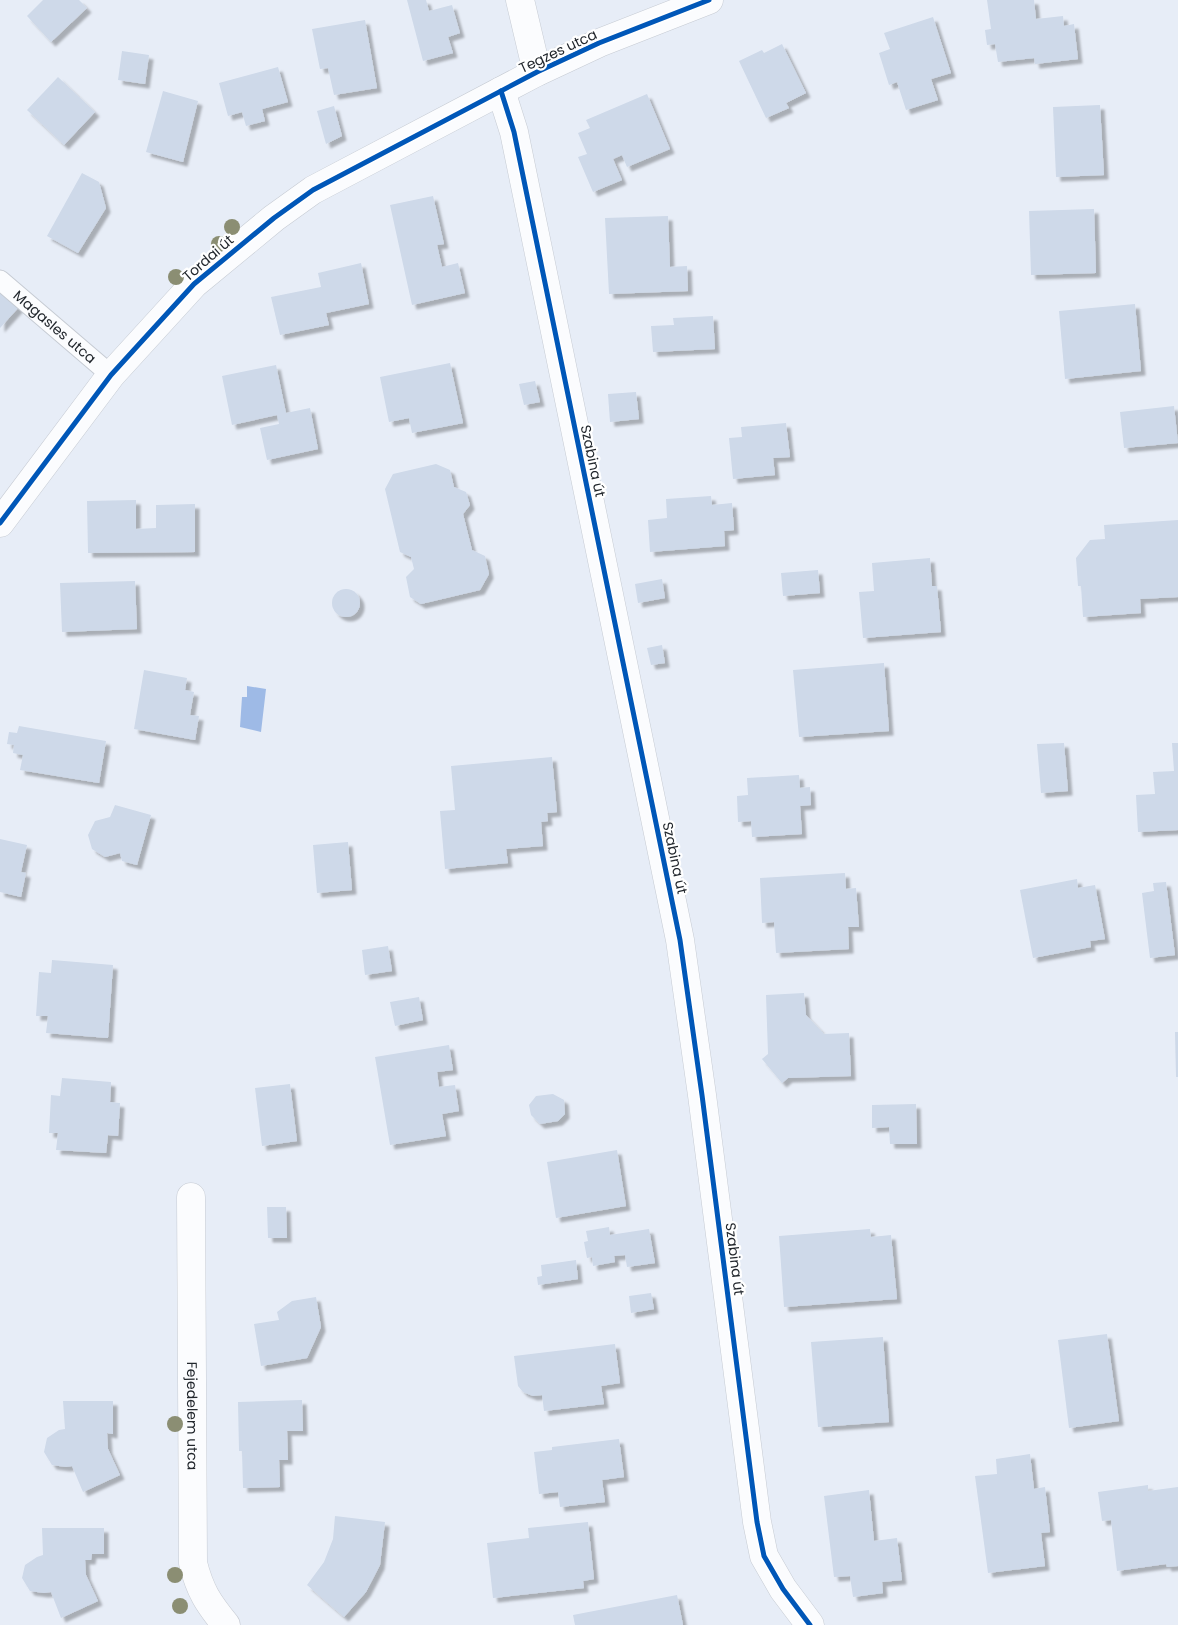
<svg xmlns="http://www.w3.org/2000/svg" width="1178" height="1625" font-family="Poppins,sans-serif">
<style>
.water{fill:#9ebae6}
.building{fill:#ced9e9;filter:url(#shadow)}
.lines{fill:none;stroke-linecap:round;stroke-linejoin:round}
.lane-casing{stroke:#c6cbd3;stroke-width:21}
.street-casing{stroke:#c6cbd3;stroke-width:29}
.lane{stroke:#fbfcfe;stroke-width:19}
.street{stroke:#fbfcfe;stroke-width:28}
.cycleway-casing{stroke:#fff;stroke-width:8}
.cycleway{stroke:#0057b8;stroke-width:5}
.tree{fill:#8b8e73}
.labels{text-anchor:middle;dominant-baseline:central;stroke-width:4.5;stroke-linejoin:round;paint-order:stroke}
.street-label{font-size:14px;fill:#21262c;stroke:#fff}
</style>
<defs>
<filter id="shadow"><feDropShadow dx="4.5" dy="4.5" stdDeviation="1" flood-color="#0004"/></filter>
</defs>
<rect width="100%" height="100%" fill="#e7edf7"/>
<path class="water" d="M247 686 266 689 261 732 240 727 242 697H247Z"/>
<g class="building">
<path d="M43 0H79L87 8 51 42 27 16Z"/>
<path d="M407 0H426L429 11 452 5 460 33 448 37 453 53 423 61Z"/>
<path d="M987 0H1034L1036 19 1063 16 1064 26 1074 24 1078 59 1035 64 1034 58 998 62 995 44 987 45 985 30 991 29Z"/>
<path d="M933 17 951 73 931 79 938 100 906 110 897 82 889 85 879 53 890 49 884 33Z"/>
<path d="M365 20 377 88 334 95 328 68 320 69 312 29Z"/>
<path d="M782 44 806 93 786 103 789 108 766 118 739 61 762 50 764 53Z"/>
<path d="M122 51 149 55 145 84 118 80Z"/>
<path d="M278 67 288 102 262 109 265 121 246 126 242 112 228 116 219 83Z"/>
<path d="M58 77 95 112 64 145 27 110Z"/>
<path d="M163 91 198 101 183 162 146 152Z"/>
<path d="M647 94 670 149 627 167 622 155 613 159 622 180 593 192 578 157 587 154 578 133 590 128 586 120Z"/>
<path d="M1100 105 1104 175 1056 177 1053 107Z"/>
<path d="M334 106 342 136 326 144 317 111Z"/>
<path d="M82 173 99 182 106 208 78 253 47 236Z"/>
<path d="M433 196 444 244 437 245 442 267 458 263 465 293 412 305 390 205Z"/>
<path d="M1094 209 1096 273 1031 275 1029 211Z"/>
<path d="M668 216 670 267 687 266 688 291 609 294 605 218Z"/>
<path d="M361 263 369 304 326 313 329 325 280 335 271 297 321 287 318 273Z"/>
<path d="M0 290 19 307 0 328Z"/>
<path d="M1135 304 1141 371 1065 379 1059 311Z"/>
<path d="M713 316 715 349 653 352 651 326 674 325 673 318Z"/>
<path d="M450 363 463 423 412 433 409 418 389 422 380 377Z"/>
<path d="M276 365 286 413 310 408 318 449 267 460 260 428 279 424 277 415 232 425 222 376Z"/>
<path d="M535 381 540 402 524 405 519 384Z"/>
<path d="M636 392 639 419 610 422 608 394Z"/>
<path d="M1174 406 1178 443 1124 448 1120 412Z"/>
<path d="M786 423 790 457 773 458 775 475 733 479 729 438 742 437 741 427Z"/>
<path d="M436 464 450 470 454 487 466 492 470 505 463 514 472 550 485 556 489 574 480 590 421 604 410 597 406 577 414 569 411 557 400 552 385 489 393 474Z"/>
<path d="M711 496 712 505 732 503 734 530 724 531 725 546 650 552 648 520 667 518 666 499Z"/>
<path d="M136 500V529L156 528V505L195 504V552L88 553 87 501Z"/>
<path d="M1178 520V597L1140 599 1141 613 1083 617 1081 586H1078L1076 558 1090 540 1105 539 1104 525Z"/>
<path d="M930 558 932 586H937L941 632 863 638 859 592 874 591 872 563Z"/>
<path d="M818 570 820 593 783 596 781 573Z"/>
<path d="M662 579 665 598 638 603 635 584Z"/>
<path d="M135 581 137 629 62 632 60 583Z"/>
<circle cx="346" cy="603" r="14"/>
<path d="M662 645 665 663 651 665 647 648Z"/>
<path d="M884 663 889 731 799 737 793 670Z"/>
<path d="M144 670 187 678 185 690 194 692 190 715 199 716 195 740 134 729Z"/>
<path d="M19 726 106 741 99 783 20 770 23 755 13 753 14 745 7 744 9 732 17 733Z"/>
<path d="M1064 743 1068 791 1041 793 1037 744Z"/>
<path d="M1172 743H1178V830L1138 832 1136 795 1155 794 1153 772 1174 771Z"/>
<path d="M552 757 557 812 547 813 548 821 541 822 543 846 506 849 508 863 445 869 440 811 455 810 451 766Z"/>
<path d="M799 775 800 788 810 787 811 805 800 806 802 834 752 837 751 821 738 822 737 796 748 795 747 778Z"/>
<path d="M115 805 151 815 137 865 122 861 120 853 105 857 92 849 88 835 95 821 110 817Z"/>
<path d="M0 839 27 845 21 872 26 873 21 897 0 892Z"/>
<path d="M348 842 352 890 317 893 313 845Z"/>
<path d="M845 873 846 889 856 888 859 927H848L849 949 776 953 774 922 762 923 760 878Z"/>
<path d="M1077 879 1078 888 1095 885 1105 939 1090 941 1091 947 1033 958 1020 890Z"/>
<path d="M1166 882 1175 955 1150 958 1142 893 1154 891 1153 883Z"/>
<path d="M388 946 392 971 365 975 362 950Z"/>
<path d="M52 960 113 965 108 1038 46 1033 48 1016H36L39 972 51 973Z"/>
<path d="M804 993 806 1015 824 1034 849 1033 851 1076 788 1078 782 1083 762 1059 768 1054 766 995Z"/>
<path d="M419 997 423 1020 395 1026 390 1002Z"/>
<path d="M1175 1032H1178V1077H1176Z"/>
<path d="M449 1045 453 1070 437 1072 439 1087 455 1085 459 1111 442 1114 446 1136 390 1145 375 1057Z"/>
<path d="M62 1078 111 1082 110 1102 120 1103 118 1136 108 1135 106 1153 56 1150 58 1133H49L51 1095 60 1096Z"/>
<path d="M290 1084 297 1141 262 1146 255 1088Z"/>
<path d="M553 1094 564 1100 565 1114 558 1121 540 1124 531 1115 529 1105 536 1096Z"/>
<path d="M916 1104 917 1144H890L889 1127 872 1128V1105Z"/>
<path d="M617 1150 626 1206 556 1218 547 1162Z"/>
<path d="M267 1207H286L287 1238H268Z"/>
<path d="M609 1227 610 1235 649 1229 655 1263 627 1267 625 1255 614 1256 615 1262 593 1266 592 1257 587 1258 584 1242 588 1241 586 1231Z"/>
<path d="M870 1229 871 1237 891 1235 897 1299 784 1307 779 1236Z"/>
<path d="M576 1260 578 1279 538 1285 537 1277 542 1276 541 1265Z"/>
<path d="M651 1293 654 1309 631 1313 629 1296Z"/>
<path d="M316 1297 321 1327 307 1358 261 1366 254 1324 279 1320 277 1312 292 1301Z"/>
<path d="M1107 1334 1119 1421 1069 1428 1058 1340Z"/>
<path d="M883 1337 889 1422 818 1427 811 1342Z"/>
<path d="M615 1344 620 1383 601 1386 604 1404 544 1411 542 1395 533 1396 523 1392 518 1386 514 1356Z"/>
<path d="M302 1400 303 1431H287L288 1460H279L280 1487 243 1488 242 1451H239L238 1402Z"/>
<path d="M63 1401H113V1434L107 1433 108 1449 120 1475 83 1492 72 1466 66 1467 52 1465 44 1452 47 1438 59 1430 65 1429Z"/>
<path d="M619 1439 624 1477 602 1480 605 1502 560 1507 558 1492 539 1494 534 1452 552 1450V1447Z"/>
<path d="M1030 1454 1034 1489 1045 1487 1050 1532 1041 1533 1045 1566 988 1573 975 1476 997 1474 996 1459Z"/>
<path d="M1148 1485V1491L1178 1487V1566L1167 1567 1166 1564 1117 1571 1111 1520 1102 1521 1098 1492Z"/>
<path d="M869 1490 874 1541 897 1538 902 1580 882 1582 883 1593 853 1597 850 1576 834 1577 824 1496Z"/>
<path d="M335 1516 385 1522 380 1565 366 1592 344 1617 307 1585 324 1562 333 1539Z"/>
<path d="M588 1522 594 1579 583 1581 584 1588 493 1598 487 1543 529 1538 528 1528Z"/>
<path d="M42 1528H104V1554H92L91 1560H85L86 1575 98 1601 61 1618 51 1592 44 1593 30 1591 22 1578 25 1565 37 1557 43 1555Z"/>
<path d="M677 1595 683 1625H575L573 1615Z"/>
</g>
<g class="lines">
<g class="lane-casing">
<g id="lane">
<path id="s1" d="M0 280 111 375"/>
</g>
</g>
<g class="street-casing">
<g id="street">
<path d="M520 0 537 72"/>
<path d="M501 91 514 132 680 940 702 1095 757 1522 764 1556 783 1589 810 1625"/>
<path d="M0 523 111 375 194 284 274 218 313 190 537 72 599 43 709 0"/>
<path id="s2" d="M191 1197 193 1563C200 1591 208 1603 226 1625"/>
</g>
</g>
<use href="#lane" class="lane"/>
<use href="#street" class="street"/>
<g class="cycleway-casing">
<g id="cycleway">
<path d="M501 91 514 132 680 940 702 1095 757 1522 764 1556 783 1589 810 1625"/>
<path d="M0 523 111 375 194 284 274 218 313 190 537 72 599 43 709 0"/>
</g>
</g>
<use href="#cycleway" class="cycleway"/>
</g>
<g class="tree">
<circle cx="232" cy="227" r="8"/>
<circle cx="219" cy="244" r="8"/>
<circle cx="176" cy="277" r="8"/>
<circle cx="175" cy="1424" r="8"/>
<circle cx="175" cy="1575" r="8"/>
<circle cx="180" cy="1606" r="8"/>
</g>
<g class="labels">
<g class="street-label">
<text transform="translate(558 51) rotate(-25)">Tegzes utca</text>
<text transform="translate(208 258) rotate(-41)">Tordai út</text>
<text stroke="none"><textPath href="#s1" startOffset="72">Magasles utca</textPath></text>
<text transform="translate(593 461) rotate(78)">Szabina út</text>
<text transform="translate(675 858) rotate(78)">Szabina út</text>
<text transform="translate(735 1259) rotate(83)">Szabina út</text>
<text stroke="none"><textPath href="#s2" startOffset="219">Fejedelem utca</textPath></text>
</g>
</g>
</svg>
